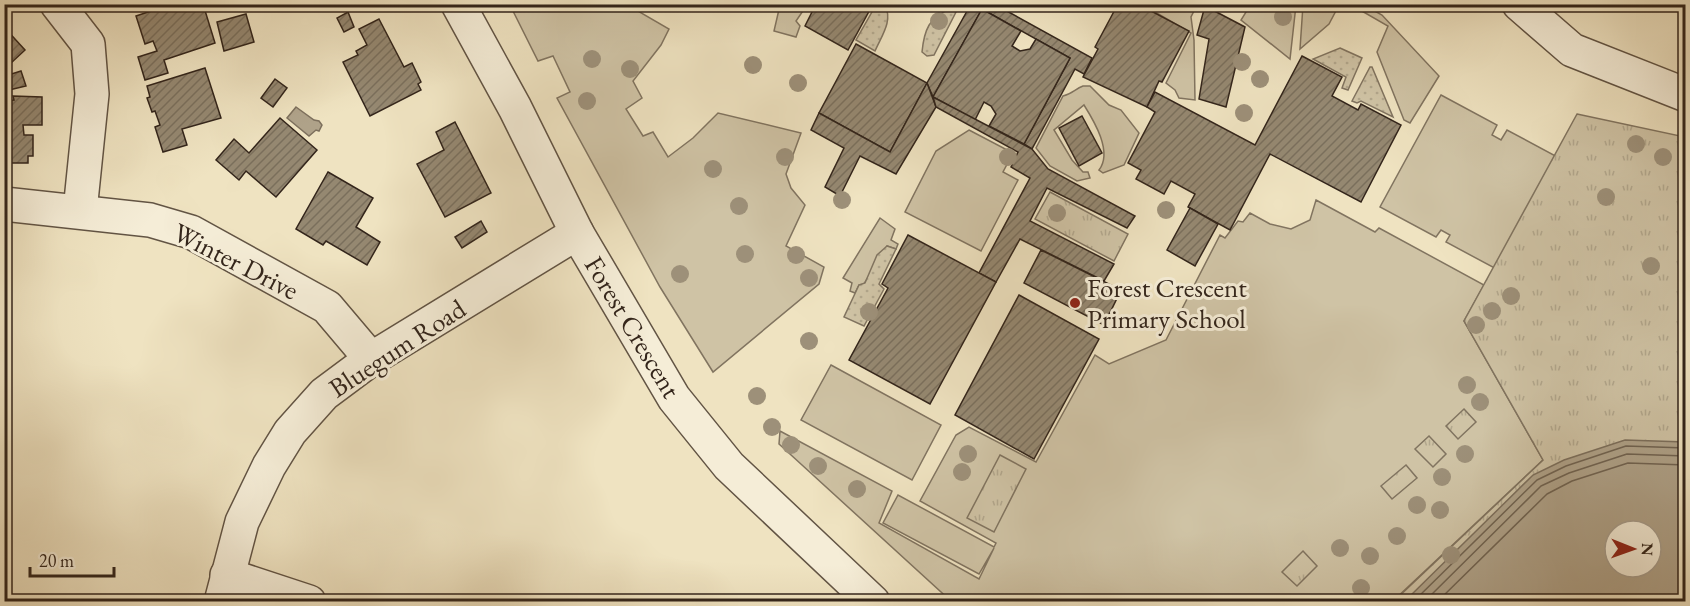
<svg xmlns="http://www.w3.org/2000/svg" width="1690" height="606" font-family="'EB Garamond',serif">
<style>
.grass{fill:#cfc3a5;stroke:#817460;stroke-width:1.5}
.park{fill:url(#park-tufts);stroke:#817460;stroke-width:1.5;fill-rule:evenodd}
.garden{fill:url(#garden-dots);stroke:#817460;stroke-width:1.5}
.water{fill:#afa289;stroke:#7d705d;stroke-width:1.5;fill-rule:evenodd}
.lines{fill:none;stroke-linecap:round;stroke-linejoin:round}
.shore{stroke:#716452;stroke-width:1.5}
.building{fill:url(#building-hatch);stroke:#33251b;stroke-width:1.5}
.minor-casing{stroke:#625444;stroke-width:36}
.minor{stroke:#f5edd7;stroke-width:33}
.tree{fill:#9d9079}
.poi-dot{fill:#8f2418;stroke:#f5edd7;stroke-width:2}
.labels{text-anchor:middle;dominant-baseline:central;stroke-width:6;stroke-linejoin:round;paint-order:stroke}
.street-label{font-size:27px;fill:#33251b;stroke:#f5edd7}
.poi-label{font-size:27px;fill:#33251b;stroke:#f5edd7;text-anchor:start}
</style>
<defs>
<pattern id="park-tufts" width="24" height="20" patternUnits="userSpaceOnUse" patternTransform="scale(1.5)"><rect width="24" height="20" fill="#cfc3a5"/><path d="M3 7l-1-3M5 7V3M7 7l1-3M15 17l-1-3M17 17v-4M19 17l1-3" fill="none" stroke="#b2a78d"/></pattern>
<pattern id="garden-dots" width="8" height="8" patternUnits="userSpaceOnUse" patternTransform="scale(1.5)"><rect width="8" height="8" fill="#cfc3a5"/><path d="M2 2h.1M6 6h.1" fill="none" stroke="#b2a78d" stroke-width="1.8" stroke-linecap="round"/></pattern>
<pattern id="building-hatch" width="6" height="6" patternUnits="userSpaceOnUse" patternTransform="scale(1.5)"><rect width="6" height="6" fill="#958871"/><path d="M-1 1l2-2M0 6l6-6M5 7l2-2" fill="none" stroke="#7a6f5c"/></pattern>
</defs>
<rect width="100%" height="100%" fill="#efe3c1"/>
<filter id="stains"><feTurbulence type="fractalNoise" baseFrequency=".00333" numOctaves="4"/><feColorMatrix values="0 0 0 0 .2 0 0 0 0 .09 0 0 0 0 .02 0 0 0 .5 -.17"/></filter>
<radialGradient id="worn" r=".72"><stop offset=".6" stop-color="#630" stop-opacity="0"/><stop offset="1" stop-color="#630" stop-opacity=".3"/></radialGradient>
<g class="grass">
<path d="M1251 4 1296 5 1290 59 1241 20Z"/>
<path d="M510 5H638L636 10 669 29 661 45 633 81 642 98 626 109 643 136 653 132 668 157 693 138 718 113 801 133 786 174 791 188 805 205 786 246 824 267 819 284 713 372 660 287 557 98 570 92 553 56 538 61Z"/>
<path d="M780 5H807L796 21 800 26 796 37 774 31Z"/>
<path d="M1143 5H1197L1191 17 1194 40 1195 100 1179 98 1175 90 1166 83 1191 33Z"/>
<path d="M1303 5H1339L1329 24 1300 49Z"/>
<path d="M1364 5 1382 15 1439 76 1410 123 1404 120 1377 52 1388 26 1360 10Z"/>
<path d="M1083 86H1090L1109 105 1121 110 1139 133 1124 165 1103 173 1099 170C1113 152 1094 121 1084 105L1054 130 1072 160 1083 172H1088L1090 178 1077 181 1050 166 1036 148 1063 96C1072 94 1075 89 1083 86Z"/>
<path d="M1441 95 1497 125 1492 135 1501 140 1507 130 1563 160 1502 272 1446 242 1450 235 1441 230 1436 237 1380 207Z"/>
<path d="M969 130 1013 153 1003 172 1018 180 981 251 905 212 936 151Z"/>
<path d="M1316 200 1375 232 1379 228 1484 285 1464 321 1543 460 1393 601 952 602 779 444 780 431 892 491 879 523 979 579 994 548 979 574 883 523 898 495 994 547 996 543 920 501 956 435 969 427 1036 462 1095 355 1109 364 1166 340 1220 235 1225 238 1238 221 1243 222 1250 213 1270 224 1291 229 1310 220Z"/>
<path d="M880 218 895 229 891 240 898 244 896 249 887 246 864 284 859 285 855 293 850 291 852 283 843 278Z"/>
<path d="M831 365 941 425 912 480 801 420Z"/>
</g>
<g class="park">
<path d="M1577 114 1685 137V601L1393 602 1543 460 1464 321ZM1615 531H1651V567H1615Z"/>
<path d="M1050 192 1128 234 1114 261 1035 219Z"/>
<path d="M1464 409 1476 422 1458 439 1446 426Z"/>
<path d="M1429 436 1446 454 1433 467 1415 449Z"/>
<path d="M1000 455 1026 469 994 532 967 518Z"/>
<path d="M1406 465 1417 478 1392 499 1381 486Z"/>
<path d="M1303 551 1317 566 1297 586 1282 572Z"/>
</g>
<g class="garden">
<path d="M876 5H885C893 21 882 35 875 51L856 40Z"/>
<path d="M951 9 956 12 934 55 927 56 922 52C924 31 929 16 951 9Z"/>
<path d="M1340 48 1362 58 1348 90 1342 88 1346 77 1313 59Z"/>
<path d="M1370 67H1372L1393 117 1361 101 1357 103 1352 101Z"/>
<path d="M887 246 896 249 879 284 884 289 864 326 844 317 859 285 865 283 877 255Z"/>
</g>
<g class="water">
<path d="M296 107 314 120 319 121 322 125 319 131 316 130 309 136 287 118Z"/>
<path d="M1625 440 1685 442V601H1405L1533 475 1564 460ZM1615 531H1651V567H1615Z"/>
</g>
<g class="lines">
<g class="shore">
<path d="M1413 602 1537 480 1566 466 1626 446 1686 448"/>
<path d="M1424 602 1541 486 1569 473 1627 454 1686 456"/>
<path d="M1437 602 1547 494 1572 481 1628 463 1686 465"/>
</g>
</g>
<g class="building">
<path d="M172 4H203L215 43 164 60 168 73 145 80 138 57 157 51 153 41 145 44 136 16Z"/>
<path d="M816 4H873L848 50 805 26Z"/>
<path d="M971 4H992L982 9 933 97 927 83Z"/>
<path d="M994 4 1092 58 1084 74 1075 69 1032 149 1024 144 1070 58 982 9Z"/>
<path d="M1118 4H1138L1189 31 1162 82 1159 81 1147 107 1083 77 1098 49 1095 47Z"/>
<path d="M1205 6 1245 27 1226 107 1199 99 1209 39 1197 35Z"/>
<path d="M982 9 1021 31 1012 46 1020 51 1030 49 1036 39 1070 58 1024 144 989 126 996 114 991 106 984 102 975 120 933 97Z"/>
<path d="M348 12 354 27 344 32 337 18Z"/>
<path d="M246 14 254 42 224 51 217 22Z"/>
<path d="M379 19 404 67 412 63 421 82 418 84 421 90 370 116 343 62 358 55 356 51 367 45 359 29Z"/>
<path d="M4 27 25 50 10 64 7 60 4 61Z"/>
<path d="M856 44 927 83 890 152 819 113Z"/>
<path d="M1302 56 1342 77 1332 96 1358 110 1361 104 1401 125 1361 202 1270 154 1230 230 1188 207 1195 194 1171 181 1164 194 1136 179 1141 170 1128 163 1155 112 1147 107 1155 92 1255 145Z"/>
<path d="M205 68 221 118 182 129 187 145 163 152 155 127 160 125 155 111 152 112 147 98 150 97 147 86Z"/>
<path d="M21 71 26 86 9 90H4L5 76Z"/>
<path d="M275 79 287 88 273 107 261 98Z"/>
<path d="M927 83 936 107 896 174 860 156 840 196 825 187 844 148 811 130 819 113 890 152Z"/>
<path d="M13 96 42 97V125H23L24 135H33V156H28V163H4V101L14 100Z"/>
<path d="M933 97 1032 149 1048 169 1135 216 1127 228 1047 188 1030 221 1114 264 1104 281 1020 239 996 282 979 273 1030 178 1011 167 1018 152 936 107Z"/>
<path d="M1082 116 1102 153 1079 166 1059 128Z"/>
<path d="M280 118 317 150 276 197 246 171 239 180 216 160 234 139 249 153Z"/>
<path d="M455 122 491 193 445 217 417 164 444 150 436 132Z"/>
<path d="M328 172 373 198 356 227 380 242 367 265 326 241 323 245 296 229Z"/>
<path d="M1190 208 1218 224 1195 266 1167 250Z"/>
<path d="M481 221 487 232 462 248 455 237Z"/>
<path d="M908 235 996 282 930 404 849 360 888 288 882 284Z"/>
<path d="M1041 250 1121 290 1104 325 1024 283Z"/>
<path d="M1019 295 1099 339 1034 459 955 415Z"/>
</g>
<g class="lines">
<g class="minor-casing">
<g id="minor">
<path d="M57 4 88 44 92 94 80 211"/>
<path d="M458 4 515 108 577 233 674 398 729 466 873 602"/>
<path d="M1519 4 1572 50 1686 95"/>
<path d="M4 204 150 220 191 232 327 307 371 359"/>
<path d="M227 575 309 602"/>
<path d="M221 602 242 522 269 466 290 432 324 394 371 359 577 233"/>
</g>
</g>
<use href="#minor" class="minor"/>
</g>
<g class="tree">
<circle cx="1283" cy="17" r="9"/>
<circle cx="939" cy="21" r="9"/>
<circle cx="592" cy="59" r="9"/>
<circle cx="1242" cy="62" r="9"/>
<circle cx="753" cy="65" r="9"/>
<circle cx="630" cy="69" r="9"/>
<circle cx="1260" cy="79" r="9"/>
<circle cx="798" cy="83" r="9"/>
<circle cx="587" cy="101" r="9"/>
<circle cx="1244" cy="113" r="9"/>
<circle cx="1636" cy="144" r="9"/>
<circle cx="785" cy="157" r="9"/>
<circle cx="1008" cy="157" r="9"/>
<circle cx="1663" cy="157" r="9"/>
<circle cx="713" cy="169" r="9"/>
<circle cx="1606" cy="197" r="9"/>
<circle cx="842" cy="200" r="9"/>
<circle cx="739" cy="206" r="9"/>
<circle cx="1166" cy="210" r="9"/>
<circle cx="1057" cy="213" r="9"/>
<circle cx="745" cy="254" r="9"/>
<circle cx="796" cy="255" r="9"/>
<circle cx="1651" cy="266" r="9"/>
<circle cx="680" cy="274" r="9"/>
<circle cx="809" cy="278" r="9"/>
<circle cx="1511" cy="296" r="9"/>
<circle cx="1492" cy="311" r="9"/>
<circle cx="869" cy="312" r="9"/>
<circle cx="1476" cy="325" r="9"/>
<circle cx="809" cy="341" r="9"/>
<circle cx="1467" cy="385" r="9"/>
<circle cx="757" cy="396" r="9"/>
<circle cx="1480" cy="402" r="9"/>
<circle cx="772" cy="427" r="9"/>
<circle cx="791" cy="445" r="9"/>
<circle cx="968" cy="454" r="9"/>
<circle cx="1465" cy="454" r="9"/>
<circle cx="818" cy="466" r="9"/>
<circle cx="962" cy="472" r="9"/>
<circle cx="1442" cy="477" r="9"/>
<circle cx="857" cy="489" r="9"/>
<circle cx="1417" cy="505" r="9"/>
<circle cx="1440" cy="510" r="9"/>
<circle cx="1397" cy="536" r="9"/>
<circle cx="1340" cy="548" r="9"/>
<circle cx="1451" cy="555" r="9"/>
<circle cx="1370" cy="556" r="9"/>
<circle cx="1361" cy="588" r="9"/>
</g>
<circle class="poi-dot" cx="1075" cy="303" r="6"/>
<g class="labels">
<g class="street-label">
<text transform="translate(236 261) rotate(27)">Winter Drive</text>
<text transform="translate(633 327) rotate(59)">Forest Crescent</text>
<text transform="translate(397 348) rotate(-33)">Bluegum Road</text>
</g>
<g class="poi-label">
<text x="1087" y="287">Forest Crescent<tspan x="1087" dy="31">Primary School</tspan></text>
</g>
</g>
<rect width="1690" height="606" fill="none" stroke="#efe3c1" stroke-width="24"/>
<rect x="6" y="6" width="1678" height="594" fill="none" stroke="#33251b" stroke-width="3"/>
<rect x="12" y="12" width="1666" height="582" fill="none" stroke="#33251b" stroke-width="1.5"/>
<g transform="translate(1633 549) rotate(91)"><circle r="28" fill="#f5edd7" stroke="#a79d8c" stroke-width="1.5"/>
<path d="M0-4.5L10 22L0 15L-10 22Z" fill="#8f2418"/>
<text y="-9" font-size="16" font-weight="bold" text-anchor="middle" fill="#33251b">N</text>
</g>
<path d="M30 567v9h84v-9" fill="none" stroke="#33251b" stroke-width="3"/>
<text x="39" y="567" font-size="18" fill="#33251b" stroke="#f5edd7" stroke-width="4.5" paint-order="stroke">20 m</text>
<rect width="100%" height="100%" filter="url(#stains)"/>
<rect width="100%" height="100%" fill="url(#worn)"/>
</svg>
